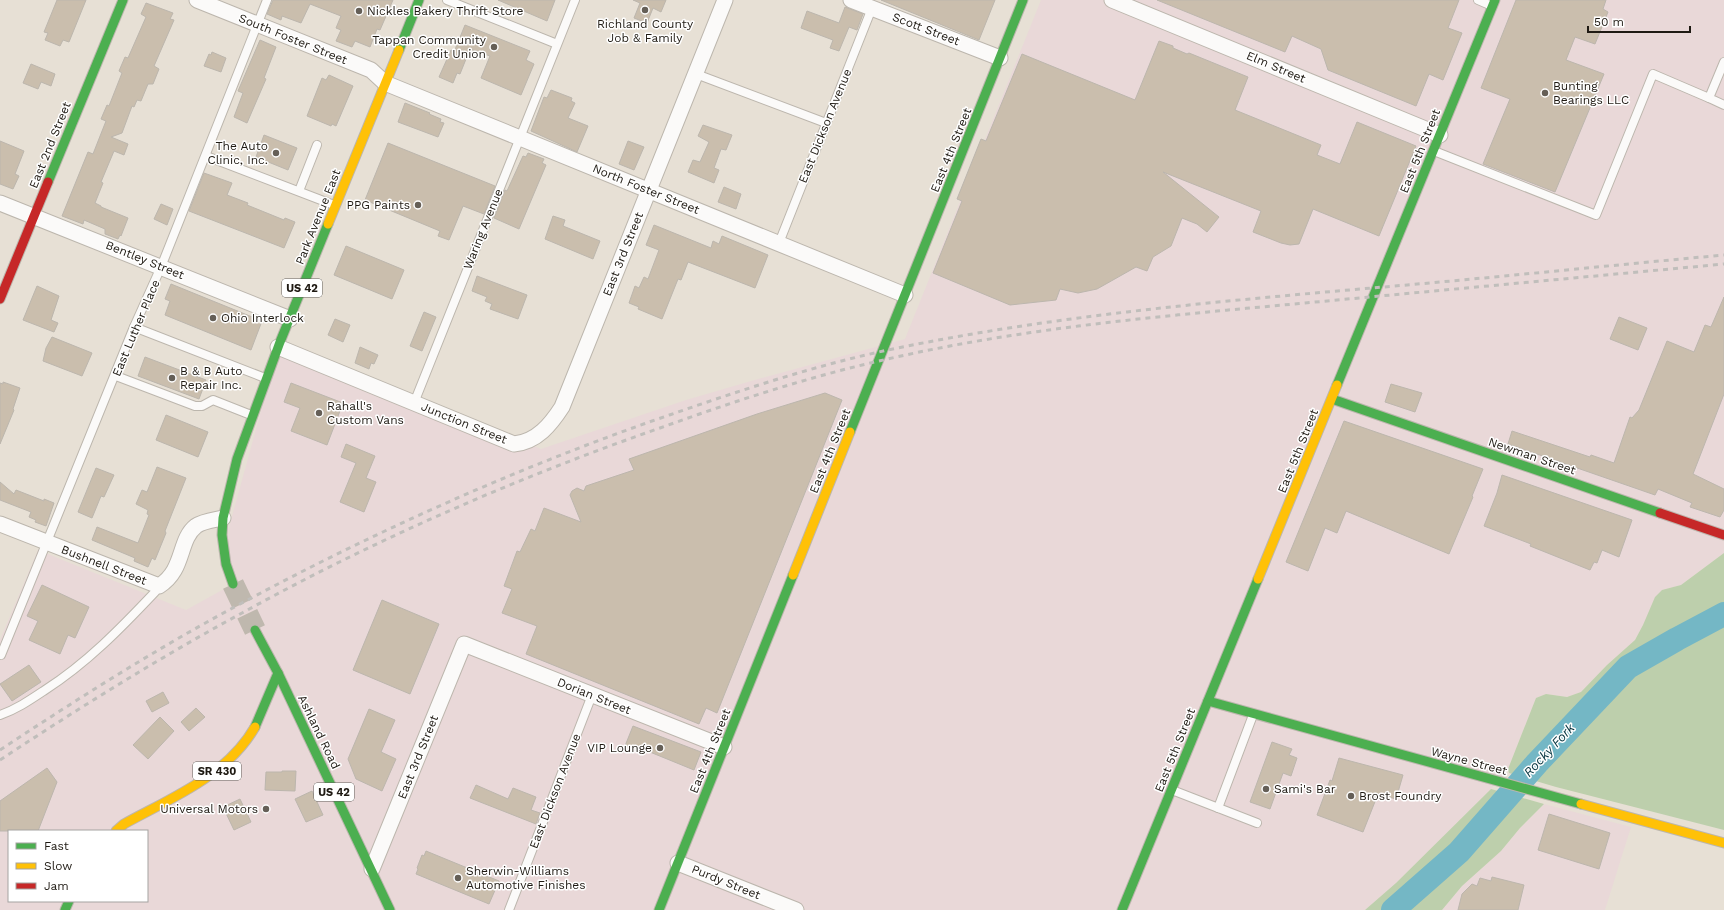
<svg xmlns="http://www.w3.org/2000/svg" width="1724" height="910" font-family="'Work Sans',sans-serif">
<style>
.industrial{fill:#e9d8d8;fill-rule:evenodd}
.green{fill:#bdcfac}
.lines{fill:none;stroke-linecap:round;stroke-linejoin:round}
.river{stroke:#74b7c5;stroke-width:24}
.building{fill:#cabead;stroke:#bcb6ad}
.primary-tunnel{stroke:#bfb8ae;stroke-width:22;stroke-dasharray:22 11;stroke-linecap:butt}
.lane-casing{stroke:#bcb6ad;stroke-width:10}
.street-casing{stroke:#bcb6ad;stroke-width:17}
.fast-casing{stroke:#bcb6ad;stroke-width:11}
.slow-casing{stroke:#bcb6ad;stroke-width:11}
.jam-casing{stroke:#bcb6ad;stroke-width:11}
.lane{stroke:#fbfaf9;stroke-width:8}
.street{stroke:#fbfaf9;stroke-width:15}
.fast{stroke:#4caf50;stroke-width:9}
.slow{stroke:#ffc107;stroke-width:9}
.jam{stroke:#c62828;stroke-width:9}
.rail{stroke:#c0bebb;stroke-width:3;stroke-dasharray:5 5;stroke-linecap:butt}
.poi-dot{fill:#655f57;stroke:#fff;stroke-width:1.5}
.labels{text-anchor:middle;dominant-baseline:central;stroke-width:3;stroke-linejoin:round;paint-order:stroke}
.shield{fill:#fff;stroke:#625f5a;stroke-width:1}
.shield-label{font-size:11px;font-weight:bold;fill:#1f1a13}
.poi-label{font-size:12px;fill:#1f1a13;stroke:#fff;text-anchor:start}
.street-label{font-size:12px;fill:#1f1a13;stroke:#fff}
.water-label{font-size:13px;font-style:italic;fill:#05343f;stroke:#fff}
</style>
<rect width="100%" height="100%" fill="#e7e0d5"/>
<g class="industrial">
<path d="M1041 0H1724V553L1681 585 1662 590 1635 640 1607 665 1581 692 1567 697 1546 694 1536 698 1508 769 1491 789 1396 883 1365 910H0V640L38 550 186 610 233 584 223 549 280 342 541 449 686 400 758 379 905 339ZM9 831H147V901H9Z"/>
<path d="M1544 804 1631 827 1605 910H1442L1462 886 1501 851 1520 828Z"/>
</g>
<g class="green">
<path d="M1724 553V830L1556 787 1509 773 1508 769 1536 698 1546 694 1567 697 1581 692 1607 665 1635 640 1643 625 1655 597 1662 590 1681 585Z"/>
<path d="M1491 789 1544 804 1520 828 1501 851 1462 886 1442 910H1365L1396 883Z"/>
</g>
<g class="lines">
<path class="river" d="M1393 910 1459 852 1537 763 1628 667 1677 639 1724 614"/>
</g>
<g class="building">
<path d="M57 0H86L69 42 63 40 60 46 45 40 48 33 44 32Z"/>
<path d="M273 0H393L380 30 377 29 370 47 355 41 352 47 336 41 341 30 336 28 341 16 310 4 301 23 282 16 281 20 267 14Z"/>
<path d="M498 0H555L547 21Z"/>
<path d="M633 0H666L661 12 653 8 647 23 634 18 640 3Z"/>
<path d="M881 0H995L979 40Z"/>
<path d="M1157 0H1459L1448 28 1462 33 1443 80 1429 74 1416 106 1328 70 1321 49 1292 36 1285 52Z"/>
<path d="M1516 0H1606L1603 9 1608 12 1595 44 1575 37 1566 60 1604 74 1555 192 1483 164 1510 99 1481 88Z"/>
<path d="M146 3 173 13 170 19 174 20 154 66 159 69 153 84H148L141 101 137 100 134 107 132 106 122 133 111 137 128 144 124 155 114 151 101 182 103 183 95 203 101 206V207L128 218 121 236 120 235 118 239 105 234V229L84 220 83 224 62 216 88 152 93 154 106 121 101 119 107 105 109 106 122 73 119 71 125 57 128 58 146 17 141 14Z"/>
<path d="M845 7 863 14 857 30 849 27 839 51 830 48 833 40 801 28 807 11 839 23Z"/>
<path d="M465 25 530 51 526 60 534 64 521 95 481 78 490 56 470 49 460 74 457 73 453 83 439 77 451 50 454 52Z"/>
<path d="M260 40 276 47 264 78 266 79 247 123 234 117 243 93 238 91Z"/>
<path d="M1159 41 1173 46V48L1187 54 1189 53 1248 77 1235 110 1321 145 1317 155 1340 164 1357 122 1416 146 1379 236 1313 209 1299 244 1290 245 1281 243 1253 232 1261 211 1163 172 1219 217 1207 232 1197 224 1182 218 1171 246 1153 257 1147 271 1136 267 1097 289 1078 293 1060 289 1056 300 1010 305 933 273 962 201 957 199 981 139 986 141 1022 54 1135 100Z"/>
<path d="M212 52 226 58 221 72 204 66 209 54 211 55Z"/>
<path d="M31 64 55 74 51 86 41 82 38 89 23 83Z"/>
<path d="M329 75 353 86 336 126 332 124 331 126 307 116 322 78 326 80Z"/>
<path d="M551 90 572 98 571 101 575 103 568 118 588 126 577 152 531 131 544 97 547 98Z"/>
<path d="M405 103 430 113 429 114 441 119 440 122 444 123 438 137 398 122Z"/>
<path d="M703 125 732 135 726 150 721 149 714 168 719 170 714 183 688 172 693 160 700 162 709 142 698 136Z"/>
<path d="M264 135 297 148 288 170 256 157Z"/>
<path d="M0 141 24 151 15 174 19 176 13 189 0 184Z"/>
<path d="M628 141 644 147 634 170 619 164Z"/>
<path d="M388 143 495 186 484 214 463 206 449 240 438 236 440 231 365 200Z"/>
<path d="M528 153 544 159 542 163 546 165 519 229 494 218 505 190 507 191 523 156 526 157Z"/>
<path d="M204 173 232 183 227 195 248 203 247 205 284 220 285 218 295 222 284 248 189 211Z"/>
<path d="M724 187 741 194 736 209 718 202Z"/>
<path d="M161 204 173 209 167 225 154 219Z"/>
<path d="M553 216 565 220 563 226 600 241 593 259 545 239Z"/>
<path d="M654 225 711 248 713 241 719 244 722 236 768 255 755 288 688 262 681 280 678 279 662 319 638 309 639 307 629 303 635 286 639 288 644 277 648 279 659 250 646 245Z"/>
<path d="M346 246 404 270 392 299 334 275Z"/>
<path d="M477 276 527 295 518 319 490 309 492 304 485 301 487 297 472 291Z"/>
<path d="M171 284 262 321 251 350 165 315 170 301 165 299Z"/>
<path d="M37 286 59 296 51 320 58 323 54 332 23 320Z"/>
<path d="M1724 297V394L1693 474 1724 489V510L1720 517 1690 507 1692 503 1658 489 1655 495 1508 444 1512 431 1590 457 1591 455 1614 463 1630 417 1632 418 1639 410 1667 341 1694 352 1705 325 1711 327Z"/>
<path d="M424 312 436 317 422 351 410 346Z"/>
<path d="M1619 317 1647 328 1638 350 1610 339Z"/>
<path d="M335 319 350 325 343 342 328 335Z"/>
<path d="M52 337 92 353 82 376 43 361 46 348Z"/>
<path d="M360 347 378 355 374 364 371 363 369 369 355 363Z"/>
<path d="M145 357 206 380 199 399 138 376Z"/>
<path d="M3 382 20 388 13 409 14 410 0 444V383L3 384Z"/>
<path d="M291 383 343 403 327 445 291 431 300 408 284 402Z"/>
<path d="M1391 384 1422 393 1415 412 1385 402Z"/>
<path d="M825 393 842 400 717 713 706 708 699 724 526 654 537 626 502 613 512 589 504 586 517 551 520 552 531 529 535 531 544 508 581 522 570 495 572 491 577 488 584 491 586 486 634 470 629 459 757 414Z"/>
<path d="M166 415 208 432 198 457 156 440Z"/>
<path d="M1344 421 1483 469 1472 496 1473 497 1449 554 1346 511 1337 533 1325 528 1308 571 1286 562Z"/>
<path d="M346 444 375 456 366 478 376 482 364 512 340 502 356 463 341 457Z"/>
<path d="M157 467 186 478 165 531 166 533 155 560 152 558 148 567 134 561 135 558 92 540 97 527 138 543 149 515 147 514 148 510 136 504 142 490 147 492Z"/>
<path d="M96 468 114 475 104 497 101 496 92 518 78 512Z"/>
<path d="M1502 475 1632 520 1619 557 1602 550 1597 563 1594 562 1590 570 1530 546 1531 544 1484 526 1497 493Z"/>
<path d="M0 482 14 494 16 490 44 501V499L54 503 46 526 35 522 36 520 29 517 31 512 0 500Z"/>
<path d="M42 585 89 607 75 638 68 635 60 654 29 640 38 621 27 616Z"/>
<path d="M382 600 439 624 410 694 353 670Z"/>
<path d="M29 665 41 682 12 701 0 684Z"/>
<path d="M163 692 169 703 152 712 146 701Z"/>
<path d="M196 708 205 717 189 731 181 722Z"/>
<path d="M369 709 395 720 381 752 396 759 382 791 356 779 348 759Z"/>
<path d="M160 717 174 731 148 759 133 745Z"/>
<path d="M633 726 701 752 694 770 645 750 644 754 625 746Z"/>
<path d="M1272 742 1292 749 1289 755 1297 758 1291 776 1283 773 1270 809 1250 802Z"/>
<path d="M1339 758 1403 775 1396 799 1378 794 1363 832 1317 815 1330 780 1332 781Z"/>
<path d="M47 768 57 782 38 831H0V801Z"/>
<path d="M282 771H296L295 791 265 790 266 772H282Z"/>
<path d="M476 785 508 799 513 788 536 797 531 810 540 813 536 824 470 798Z"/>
<path d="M312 791 323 815 306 822 295 799Z"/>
<path d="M240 799 251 822 234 830 223 807Z"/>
<path d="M1549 814 1610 833 1599 869 1538 850Z"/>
<path d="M426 851 499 881 489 904 416 874 418 869 417 868 422 855 424 856Z"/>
<path d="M1492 877 1524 885 1518 910H1458L1462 894 1472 884 1477 886 1480 878 1491 881Z"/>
</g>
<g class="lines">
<path class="primary-tunnel" d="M233 584 255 630"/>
<g class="lane-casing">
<g id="lane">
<path d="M447 0 557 44"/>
<path d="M1478 0 1492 6"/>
<path d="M1724 62 1709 98 1724 105"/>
<path d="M696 74 826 123"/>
<path d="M1434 151 1596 215 1653 74 1709 98"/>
<path d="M206 156 334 205"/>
<path d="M299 191 317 145"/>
<path d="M779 243 872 8"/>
<path d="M134 327 265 378"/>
<path d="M116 376 195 406H202L213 400 251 415"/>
<path d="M414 403 575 0"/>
<path d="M1 655 134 327 161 267 267 0"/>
<path d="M0 715C17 709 30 700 45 690 87 663 121 628 155 592L159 586"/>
<path d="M1172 790 1257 823"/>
<path d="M1218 808 1253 715"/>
<path d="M509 910 592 695"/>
</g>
</g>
<g class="street-casing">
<g id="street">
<path d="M197 0 371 70 385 83 905 295"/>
<path d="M851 0 1000 58"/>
<path d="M1112 0 1440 135"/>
<path d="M0 203 290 319"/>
<path d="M278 347 514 444C537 442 551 424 562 407L725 0"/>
<path d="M0 524 159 586C185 570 178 540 196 526 203 521 214 520 223 518"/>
<path d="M678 863 796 910"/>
<path d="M372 869 464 644 724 747"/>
</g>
</g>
<g class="fast-casing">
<g id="fast">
<path d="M399 50 419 0"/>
<path d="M48 182 123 0"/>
<path d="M1337 385 1495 0"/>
<path d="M1332 399 1660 513"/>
<path d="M850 432 1023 0"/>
<path d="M233 584 226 564 222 535 223 518 237 459 280 342 328 224"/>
<path d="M255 630 278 673 390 910"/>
<path d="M1208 701 1581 804"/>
<path d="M255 727 278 673"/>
<path d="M65 910 69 901"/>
<path d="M659 910 793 575"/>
<path d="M1122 910 1258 579"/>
</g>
</g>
<g class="slow-casing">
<g id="slow">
<path d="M328 224 399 50"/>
<path d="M793 575 850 432"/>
<path d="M1258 579 1337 385"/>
<path d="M1581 804 1724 843"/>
<path d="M116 831 124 824C171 798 227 776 255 727"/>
</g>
</g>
<g class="jam-casing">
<g id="jam">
<path d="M0 299 48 182"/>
<path d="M1660 513 1724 535"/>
</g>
</g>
<use href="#lane" class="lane"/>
<use href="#street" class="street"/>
<use href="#fast" class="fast"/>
<use href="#slow" class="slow"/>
<use href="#jam" class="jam"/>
<g class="rail">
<path d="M0 750C79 698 159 647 242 603 374 532 511 471 652 421 730 394 808 367 888 350 1045 317 1201 303 1360 289 1481 279 1603 266 1724 255"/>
<path d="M0 760C79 708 159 658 242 613 376 539 517 478 660 428 732 402 805 378 879 361 1019 328 1162 316 1305 303 1445 290 1584 277 1724 264"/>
</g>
</g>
<g class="poi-dot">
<circle cx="645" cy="10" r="4"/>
<circle cx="359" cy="11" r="4"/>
<circle cx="494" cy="47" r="4"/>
<circle cx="1545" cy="93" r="4"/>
<circle cx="276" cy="153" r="4"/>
<circle cx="418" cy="205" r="4"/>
<circle cx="213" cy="318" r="4"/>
<circle cx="172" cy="378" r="4"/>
<circle cx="319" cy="413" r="4"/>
<circle cx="660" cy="748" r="4"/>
<circle cx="1266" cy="789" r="4"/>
<circle cx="1351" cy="796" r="4"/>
<circle cx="266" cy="809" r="4"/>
<circle cx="458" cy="878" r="4"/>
</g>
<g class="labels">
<g class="shield">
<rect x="282" y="279" width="40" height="18" rx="3"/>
<rect x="193" y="762" width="48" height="18" rx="3"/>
<rect x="314" y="783" width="40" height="18" rx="3"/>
</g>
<g class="shield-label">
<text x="302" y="288">US 42</text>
<text x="217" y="771">SR 430</text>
<text x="334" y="792">US 42</text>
</g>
<g class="poi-label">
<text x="367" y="11">Nickles Bakery Thrift Store</text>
<text x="645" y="24" text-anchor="middle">Richland County<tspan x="645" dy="14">Job &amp; Family</tspan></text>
<text x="486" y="40" text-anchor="end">Tappan Community<tspan x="486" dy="14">Credit Union</tspan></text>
<text x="1553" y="86">Bunting<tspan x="1553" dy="14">Bearings LLC</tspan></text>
<text x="268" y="146" text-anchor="end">The Auto<tspan x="268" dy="14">Clinic, Inc.</tspan></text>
<text x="410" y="205" text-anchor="end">PPG Paints</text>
<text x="221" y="318">Ohio Interlock</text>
<text x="180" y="371">B &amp; B Auto<tspan x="180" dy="14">Repair Inc.</tspan></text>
<text x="327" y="406">Rahall's<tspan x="327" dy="14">Custom Vans</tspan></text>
<text x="652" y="748" text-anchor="end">VIP Lounge</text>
<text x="1274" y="789">Sami's Bar</text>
<text x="1359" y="796">Brost Foundry</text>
<text x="258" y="809" text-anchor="end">Universal Motors</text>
<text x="466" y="871">Sherwin-Williams<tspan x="466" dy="14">Automotive Finishes</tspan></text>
</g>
<g class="street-label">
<text transform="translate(926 29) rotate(21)">Scott Street</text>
<text transform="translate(293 39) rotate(22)">South Foster Street</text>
<text transform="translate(1276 67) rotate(23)">Elm Street</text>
<text transform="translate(825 126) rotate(-68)">East Dickson Avenue</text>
<text transform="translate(50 145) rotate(-68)">East 2nd Street</text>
<text transform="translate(951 150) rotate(-68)">East 4th Street</text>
<text transform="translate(1420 151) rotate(-68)">East 5th Street</text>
<text transform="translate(646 189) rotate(22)">North Foster Street</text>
<text transform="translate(318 217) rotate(-68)">Park Avenue East</text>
<text transform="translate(483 229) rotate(-68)">Waring Avenue</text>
<text transform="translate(623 254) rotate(-68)">East 3rd Street</text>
<text transform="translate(145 260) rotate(22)">Bentley Street</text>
<text transform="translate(136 328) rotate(-67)">East Luther Place</text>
<text transform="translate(464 423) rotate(22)">Junction Street</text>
<text transform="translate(830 451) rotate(-68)">East 4th Street</text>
<text transform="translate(1298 451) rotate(-68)">East 5th Street</text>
<text transform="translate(1532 456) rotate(19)">Newman Street</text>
<text transform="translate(104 565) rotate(21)">Bushnell Street</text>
<text transform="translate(594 696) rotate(22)">Dorian Street</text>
<text transform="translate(319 732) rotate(64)">Ashland Road</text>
<text transform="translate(1175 750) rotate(-68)">East 5th Street</text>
<text transform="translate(710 751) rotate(-68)">East 4th Street</text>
<text transform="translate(418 757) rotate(-68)">East 3rd Street</text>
<text transform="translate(1469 761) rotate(15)">Wayne Street</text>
<text transform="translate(555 791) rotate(-69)">East Dickson Avenue</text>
<text transform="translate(726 882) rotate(22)">Purdy Street</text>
</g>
<g class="water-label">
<text transform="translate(1549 750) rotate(-47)">Rocky Fork</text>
</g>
</g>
<rect x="8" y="830" width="140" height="72" fill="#ffffff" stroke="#a5a3a1"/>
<rect x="16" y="843" width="20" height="6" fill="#4caf50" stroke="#a5a3a1"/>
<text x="44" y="850" font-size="12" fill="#1f1a13">Fast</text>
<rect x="16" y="863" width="20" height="6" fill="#ffc107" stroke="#a5a3a1"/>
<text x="44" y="870" font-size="12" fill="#1f1a13">Slow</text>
<rect x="16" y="883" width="20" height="6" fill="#c62828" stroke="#a5a3a1"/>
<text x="44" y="890" font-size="12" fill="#1f1a13">Jam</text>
<path d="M1588 26v6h102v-6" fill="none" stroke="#1f1a13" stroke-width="2"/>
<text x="1594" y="26" font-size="12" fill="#1f1a13" stroke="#ffffff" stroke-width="3" paint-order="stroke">50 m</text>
</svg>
